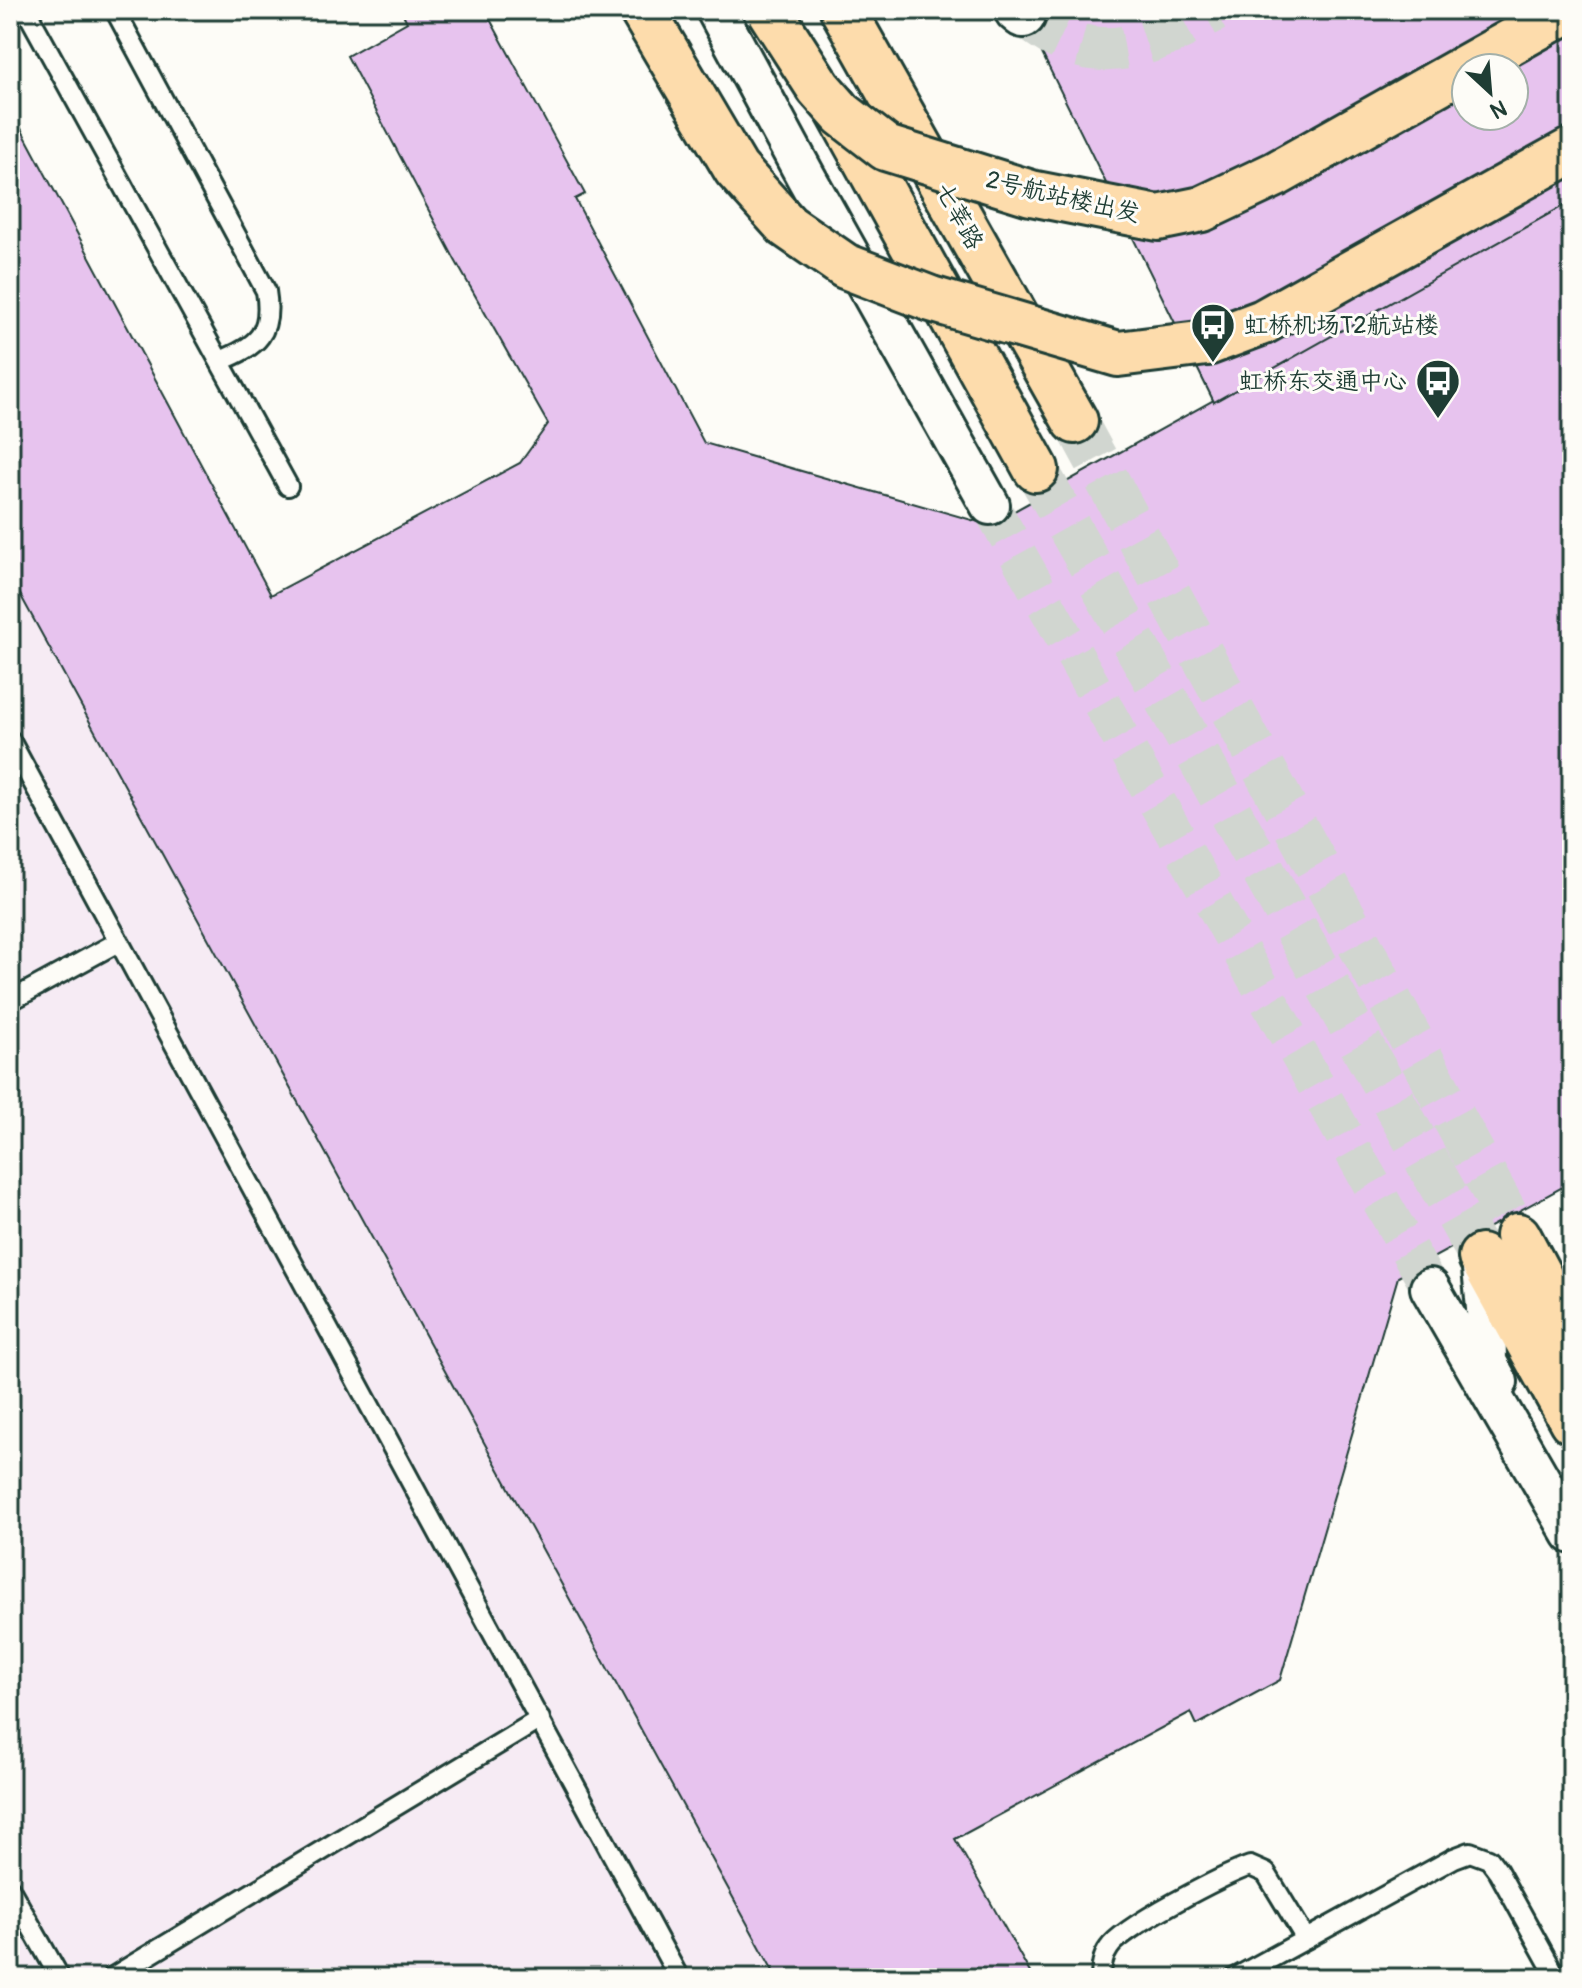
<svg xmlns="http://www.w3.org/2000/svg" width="1582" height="1988" font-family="Pangolin,'LXGW WenKai TC',sans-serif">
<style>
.built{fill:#f6ebf4}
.building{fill:#e7c3ee;stroke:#1f3d34;stroke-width:2;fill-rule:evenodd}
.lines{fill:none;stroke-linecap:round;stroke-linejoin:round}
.minor-tunnel{stroke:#d1d6d0;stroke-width:38;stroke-dasharray:38 19;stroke-linecap:butt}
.secondary-tunnel{stroke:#d1d6d0;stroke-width:44;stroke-dasharray:44 22;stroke-linecap:butt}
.primary-tunnel{stroke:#d1d6d0;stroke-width:44;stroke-dasharray:44 22;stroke-linecap:butt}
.service-casing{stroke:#1f3d34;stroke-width:24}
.minor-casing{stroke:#1f3d34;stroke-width:44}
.secondary-casing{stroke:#1f3d34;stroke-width:50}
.primary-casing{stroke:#1f3d34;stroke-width:50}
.trunk-casing{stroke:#1f3d34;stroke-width:50}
.service{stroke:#fdfcf7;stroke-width:18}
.minor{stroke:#fdfcf7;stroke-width:38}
.secondary{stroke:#fdfcf7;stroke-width:44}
.primary{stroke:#fddcac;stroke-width:44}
.trunk{stroke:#fddcac;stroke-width:44}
.trunk-bridge-casing{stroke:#1f3d34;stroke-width:50;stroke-linecap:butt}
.trunk-bridge{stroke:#fddcac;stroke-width:44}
.labels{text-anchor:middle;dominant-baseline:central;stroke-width:6;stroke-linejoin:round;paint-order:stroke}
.street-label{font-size:24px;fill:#1f3d34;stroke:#fdfcf7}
.poi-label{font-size:24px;fill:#1f3d34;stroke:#fdfcf7;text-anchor:start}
</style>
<rect width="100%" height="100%" fill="#fdfcf7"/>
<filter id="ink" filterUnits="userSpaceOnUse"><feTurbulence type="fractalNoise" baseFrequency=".0125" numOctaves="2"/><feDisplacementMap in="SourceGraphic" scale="16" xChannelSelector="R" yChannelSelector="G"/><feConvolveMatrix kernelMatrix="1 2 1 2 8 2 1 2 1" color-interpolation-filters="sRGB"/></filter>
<g filter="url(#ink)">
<path class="built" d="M401 10H485L585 194 575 200 704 443 989 525 1572 201V1182L1398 1277 1280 1680 1197 1725 1190 1713 956 1838 1033 1978H10V108L272 595 520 463 547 424 455 260 347 56 407 22Z"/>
<g class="building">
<path d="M401 10H485L585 194 575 199 704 443 989 525 1572 201V1182L1398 1277 1280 1680 1197 1725 1191 1712 955 1839 1033 1978H777L10 576V108L271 595 520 463 548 424 455 260 347 56 407 22Z"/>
<path d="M1033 10H1572V201L1214 402 1023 15ZM1466 68H1514V116H1466Z"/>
</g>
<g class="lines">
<path class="minor-tunnel" d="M990 505 1430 1288"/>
<path class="secondary-tunnel" d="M1023 15C1034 22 1044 30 1055 36 1114 67 1163 37 1215 10"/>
<g class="primary-tunnel">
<path d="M1075 421 1518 1236"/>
<path d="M1036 469 1481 1257"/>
</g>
<g class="service-casing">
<g id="service">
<path d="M26 10 288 486"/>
<path d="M115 10 266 291C273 333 258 346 220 361"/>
<path d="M10 740 679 1978"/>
<path d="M10 1001 118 942"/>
<path d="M10 1889 60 1978"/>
<path d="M111 1978 540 1719"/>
<path d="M1102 1978C1100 1969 1103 1956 1109 1948 1122 1927 1224 1875 1250 1866L1266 1873 1306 1939"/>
<path d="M1235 1978 1454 1858 1470 1852 1489 1859 1498 1871 1557 1978"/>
</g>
</g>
<g class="minor-casing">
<g id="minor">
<path d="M716 10 806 177 990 505"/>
<path d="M1481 1259 1486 1308 1487 1362 1498 1382"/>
<path d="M1430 1288 1572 1534"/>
</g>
</g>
<g class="secondary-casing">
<path id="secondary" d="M1017 10 1023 15"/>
</g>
<g class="primary-casing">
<g id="primary">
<path d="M843 10 1075 421"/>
<path d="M836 107 1036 469"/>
<path d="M1518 1236 1572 1338"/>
<path d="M1481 1257 1572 1421"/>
</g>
</g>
<g class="trunk-casing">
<path id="trunk" d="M1207 343 1263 322 1572 150"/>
</g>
<use href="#service" class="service"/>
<use href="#minor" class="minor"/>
<use href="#secondary" class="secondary"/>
<use href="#primary" class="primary"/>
<use href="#trunk" class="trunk"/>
<g class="trunk-bridge-casing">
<g id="trunk-bridge">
<path d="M642 10 736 169 787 226 845 266 931 299 1118 354 1207 343"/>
<path d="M769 10 819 88 842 114 886 148 1031 193 1158 218 1202 209 1276 174 1568 10"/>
</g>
</g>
<use href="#trunk-bridge" class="trunk-bridge"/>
</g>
</g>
<defs>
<g id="bus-pin" transform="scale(2.3)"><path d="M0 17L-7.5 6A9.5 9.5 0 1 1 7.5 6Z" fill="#1f3d34" stroke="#fdfcf7"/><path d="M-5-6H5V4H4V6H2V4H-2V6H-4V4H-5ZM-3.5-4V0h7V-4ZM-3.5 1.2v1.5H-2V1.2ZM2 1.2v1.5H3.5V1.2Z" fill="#fff"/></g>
</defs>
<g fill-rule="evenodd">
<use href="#bus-pin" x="1213" y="325"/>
<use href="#bus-pin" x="1438" y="381"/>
</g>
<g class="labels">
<g class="street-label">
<text transform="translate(1063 197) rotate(13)">2号航站楼出发</text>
<text transform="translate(959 216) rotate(61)">七莘路</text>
</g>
<g class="poi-label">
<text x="1244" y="325">虹桥机场T2航站楼</text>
<text x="1407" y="381" text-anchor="end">虹桥东交通中心</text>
</g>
</g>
<rect width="1582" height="1988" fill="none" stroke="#fdfcf7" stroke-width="40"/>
<rect x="20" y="20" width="1542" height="1948" fill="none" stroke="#1f3d34" stroke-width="3" filter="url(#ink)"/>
<g transform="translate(1490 92) rotate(154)"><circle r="38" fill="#fdfcf7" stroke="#a4b0a9" stroke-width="2"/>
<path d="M0-6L14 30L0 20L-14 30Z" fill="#1f3d34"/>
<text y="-12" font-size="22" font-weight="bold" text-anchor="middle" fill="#1f3d34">N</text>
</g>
</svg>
